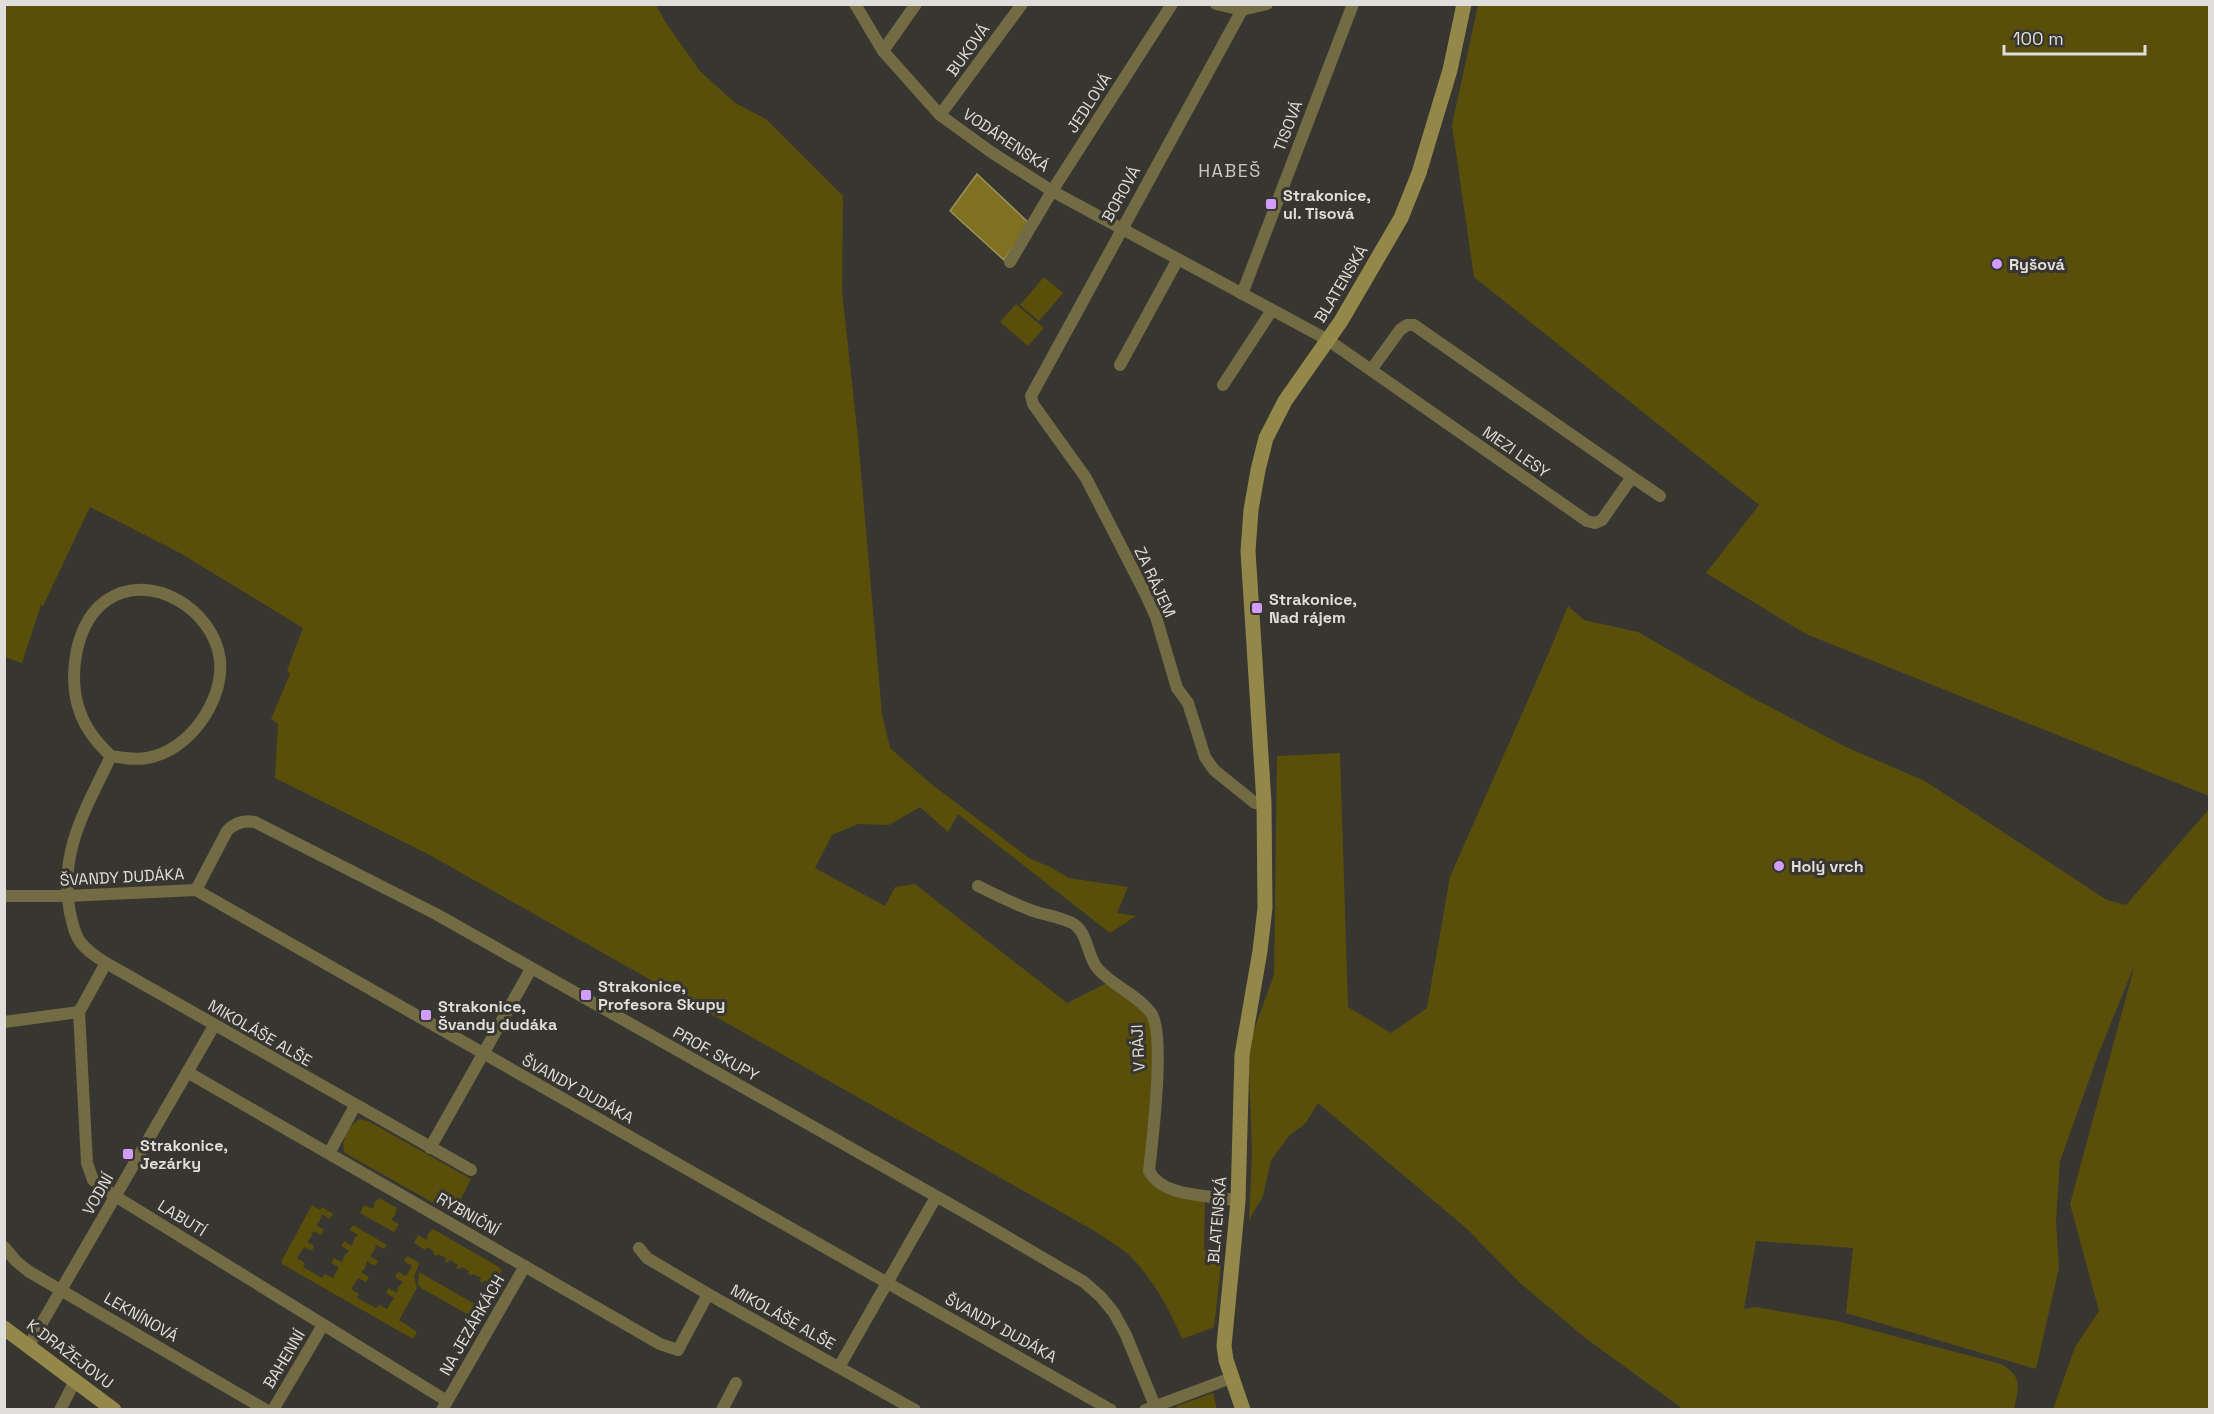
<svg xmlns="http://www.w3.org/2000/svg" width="2214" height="1414" font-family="'Space Grotesk',sans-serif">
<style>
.green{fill:#5a4f0a}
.water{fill:#7f7121;stroke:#9c9258;stroke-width:1.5}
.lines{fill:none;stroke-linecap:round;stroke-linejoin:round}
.street{stroke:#726b44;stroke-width:12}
.secondary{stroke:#938849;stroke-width:15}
.poi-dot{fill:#d29cfd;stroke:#373630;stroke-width:2}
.labels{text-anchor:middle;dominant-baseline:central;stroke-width:6;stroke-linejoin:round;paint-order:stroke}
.street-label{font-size:16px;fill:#dfdeda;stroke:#373630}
.poi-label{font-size:16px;font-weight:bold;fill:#dfdeda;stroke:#373630;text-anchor:start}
.neighbourhood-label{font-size:18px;letter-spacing:1.5px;fill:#cbc9c2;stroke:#373630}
</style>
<rect width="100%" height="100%" fill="#373630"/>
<g class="green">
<path d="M4 5H656L666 23 700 71 735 103 766 119 843 196 842 291 858 438 882 714 890 748 930 783 1029 858 1050 867 1069 878 1128 887 1117 913 1136 916 1110 933 958 814 948 832 920 807 889 825 858 824 832 835 815 868 885 906 895 887 915 884 1067 1003 1107 983 1154 1015 1149 1173 1205 1201 1204 1249 1216 1250 1222 1256 1214 1327 1182 1339C1169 1308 1153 1279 1129 1255 1120 1247 1108 1240 1098 1233L428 854 275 778 278 724 271 719 290 674 287 670 303 628 180 553 90 507 43 606 41 605 22 663 5 657Z"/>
<path d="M1478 5H2209V796L1806 634 1706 573 1759 505 1474 277 1452 125Z"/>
<path d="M1044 277 1063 293 1039 321 1020 305Z"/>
<path d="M1016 304 1044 328 1028 346 1000 322Z"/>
<path d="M1568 606 1584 620 1638 632 1751 697 1846 747 1925 781 2107 900 2126 905 2209 809V1409H2053L2075 1347 2099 1311 2070 1204 2135 964 2098 1055 2060 1161 2056 1221 2059 1268 2036 1369 1846 1313 1853 1248 1756 1241 1744 1309 1755 1307 1837 1321 2001 1364C2023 1377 2019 1387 2014 1409H1683L1584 1337 1519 1282 1467 1229 1318 1103 1306 1123 1289 1136 1271 1160 1263 1196 1249 1220 1252 1153 1248 1046 1274 975 1277 756 1340 753 1348 1007 1391 1033 1427 1008 1450 877 1550 650Z"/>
<path d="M360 1119 368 1121 471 1179 453 1214 345 1153C339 1142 350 1124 360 1119Z"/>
<path d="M379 1198 397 1208 395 1215 391 1220 399 1224 394 1232 360 1213 364 1205 373 1209 374 1203Z"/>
<path d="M312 1205 320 1210 322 1207 333 1214 330 1219 322 1214 320 1221 316 1225 324 1230 321 1235 313 1231 311 1237 307 1242 314 1246 312 1251 304 1247 297 1258 305 1263 303 1267 322 1278 325 1274 333 1278 339 1267 331 1263 334 1258 342 1262 344 1256 349 1251 341 1246 344 1241 352 1246 354 1239 358 1235 350 1230 353 1225 387 1245 384 1249 376 1245 374 1251 370 1256 378 1261 375 1266 367 1261 365 1268 361 1272 369 1277 366 1282 358 1278 351 1289 359 1294 357 1298 376 1308 379 1305 387 1309 394 1298 386 1293 388 1288 397 1293 398 1287 403 1282 395 1277 398 1272 406 1276 412 1266 404 1261 407 1256 420 1263 414 1276 417 1288 399 1320 417 1332 413 1339 282 1264V1260Z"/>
<path d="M433 1229 499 1267 502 1271 477 1318 468 1313 467 1314 421 1288 418 1284 419 1272 480 1307 493 1285 485 1280 483 1283 480 1281 481 1278 473 1274 471 1276 468 1274 469 1271 462 1267 460 1269 456 1268 458 1265 450 1260 448 1263 445 1261 446 1258 438 1254 437 1256 433 1254 434 1252 427 1247 425 1250 414 1243 418 1235 427 1240 428 1234Z"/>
<path d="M1213 1393 1217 1409H1176L1177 1406Z"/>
</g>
<path class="water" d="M977 174 1029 223 1004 260 950 211Z"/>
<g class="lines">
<g class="street">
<path d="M855 4 883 51 940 115 991 152 1052 191 1328 340 1587 521 1595 523 1602 520 1632 477 1414 325H1407L1400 330 1371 370"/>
<path d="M1216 4 1242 10 1267 4"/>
<path d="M1242 10 1031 396 1033 404 1086 478 1145 593 1156 617 1177 688 1188 703 1205 757 1214 770 1255 803H1264"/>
<path d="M883 51 916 4"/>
<path d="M940 115 1022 4"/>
<path d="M1010 262 1052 191 1172 4"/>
<path d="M1242 294 1353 4"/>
<path d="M1120 365 1178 259"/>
<path d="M1223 385 1272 310"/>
<path d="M1632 477 1660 496"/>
<path d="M111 756C123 758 135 760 147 758 189 751 224 701 220 660 214 610 151 570 107 600 75 622 67 678 80 712 86 730 97 743 111 756 86 809 58 852 70 913 73 924 74 934 81 943 88 952 97 957 106 963L471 1170"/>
<path d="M978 886C996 895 1014 904 1033 911 1045 915 1060 917 1072 923 1088 931 1087 957 1098 969 1113 986 1138 995 1151 1013 1166 1033 1152 1143 1149 1171 1164 1199 1211 1194 1238 1201"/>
<path d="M196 890 227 831C235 822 244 820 255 822L436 914 980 1221 1084 1282 1101 1297 1114 1313 1126 1335 1155 1406"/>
<path d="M4 896H67L196 890 1111 1410"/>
<path d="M106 963 79 1012 87 1163 93 1180 115 1196 447 1401"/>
<path d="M4 1022 79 1012"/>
<path d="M187 1072 660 1344 678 1350 708 1294"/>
<path d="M430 1148 531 969"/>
<path d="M329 1153 355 1106"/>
<path d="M4 1247 16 1261 28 1271 266 1410"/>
<path d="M639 1248 647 1258 708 1294 915 1410"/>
<path d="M28 1347 214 1026"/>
<path d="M839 1367 936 1197"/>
<path d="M60 1410 75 1381"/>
<path d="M273 1410 323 1325"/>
<path d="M442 1410 525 1266"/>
<path d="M722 1410 736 1383"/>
<path d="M1145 1410 1231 1378"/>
</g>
<g class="secondary">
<path d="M4 1328 114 1410"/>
<path d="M1243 1410 1226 1360 1224 1346 1238 1201 1242 1055 1260 951 1265 908 1264 803 1248 551 1251 510 1258 470 1266 438 1285 401 1341 321 1401 218 1419 173 1450 70 1464 4"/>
</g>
</g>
<g class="poi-dot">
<rect x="1265" y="198" width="12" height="12" rx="3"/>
<circle cx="1997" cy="264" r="6"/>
<rect x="1251" y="602" width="12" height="12" rx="3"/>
<circle cx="1779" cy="866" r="6"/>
<rect x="580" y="989" width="12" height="12" rx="3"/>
<rect x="420" y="1009" width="12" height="12" rx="3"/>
<rect x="122" y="1148" width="12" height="12" rx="3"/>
</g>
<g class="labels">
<g class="street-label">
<text transform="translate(968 50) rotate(-54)">BUKOVÁ</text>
<text transform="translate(1089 103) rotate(-57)">JEDLOVÁ</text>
<text transform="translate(1288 126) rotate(-69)">TISOVÁ</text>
<text transform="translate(1006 140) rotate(34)">VODÁRENSKÁ</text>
<text transform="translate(1121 194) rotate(-61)">BOROVÁ</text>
<text transform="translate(1341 284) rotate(-59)">BLATENSKÁ</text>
<text transform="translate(1516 452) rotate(35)">MEZI LESY</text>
<text transform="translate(1155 582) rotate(65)">ZA RÁJEM</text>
<text transform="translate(122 877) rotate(-3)">ŠVANDY DUDÁKA</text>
<text transform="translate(260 1033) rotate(30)">MIKOLÁŠE ALŠE</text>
<text transform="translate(1138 1048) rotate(-93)">V RÁJI</text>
<text transform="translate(716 1054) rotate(29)">PROF. SKUPY</text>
<text transform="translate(578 1089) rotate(29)">ŠVANDY DUDÁKA</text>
<text transform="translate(98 1194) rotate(-60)">VODNÍ</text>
<text transform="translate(468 1214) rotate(30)">RYBNIČNÍ</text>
<text transform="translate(182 1218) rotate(32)">LABUTÍ</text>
<text transform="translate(1217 1220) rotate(-85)">BLATENSKÁ</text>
<text transform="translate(141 1317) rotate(30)">LEKNÍNOVÁ</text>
<text transform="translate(783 1317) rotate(29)">MIKOLÁŠE ALŠE</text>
<text transform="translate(472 1325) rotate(-60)">NA JEZÁRKÁCH</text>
<text transform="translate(1001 1328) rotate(29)">ŠVANDY DUDÁKA</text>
<text transform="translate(70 1354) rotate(37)">K DRAŽEJOVU</text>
<text transform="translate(284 1359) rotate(-59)">BAHENNÍ</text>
</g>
<g class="poi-label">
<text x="1283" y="195">Strakonice,<tspan x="1283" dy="18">ul. Tisová</tspan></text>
<text x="2009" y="264">Ryšová</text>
<text x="1269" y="599">Strakonice,<tspan x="1269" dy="18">Nad rájem</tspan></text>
<text x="1791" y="866">Holý vrch</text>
<text x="598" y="986">Strakonice,<tspan x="598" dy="18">Profesora Skupy</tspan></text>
<text x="438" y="1006">Strakonice,<tspan x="438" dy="18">Švandy dudáka</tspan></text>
<text x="140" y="1145">Strakonice,<tspan x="140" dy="18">Jezárky</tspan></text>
</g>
<g class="neighbourhood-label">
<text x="1230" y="170">HABEŠ</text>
</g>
</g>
<rect width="2214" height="1414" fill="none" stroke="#dfdeda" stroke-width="12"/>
<path d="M2004 45v9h141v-9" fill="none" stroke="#dfdeda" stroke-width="3"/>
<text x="2013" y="45" font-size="18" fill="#dfdeda" stroke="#373630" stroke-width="4.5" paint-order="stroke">100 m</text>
</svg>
